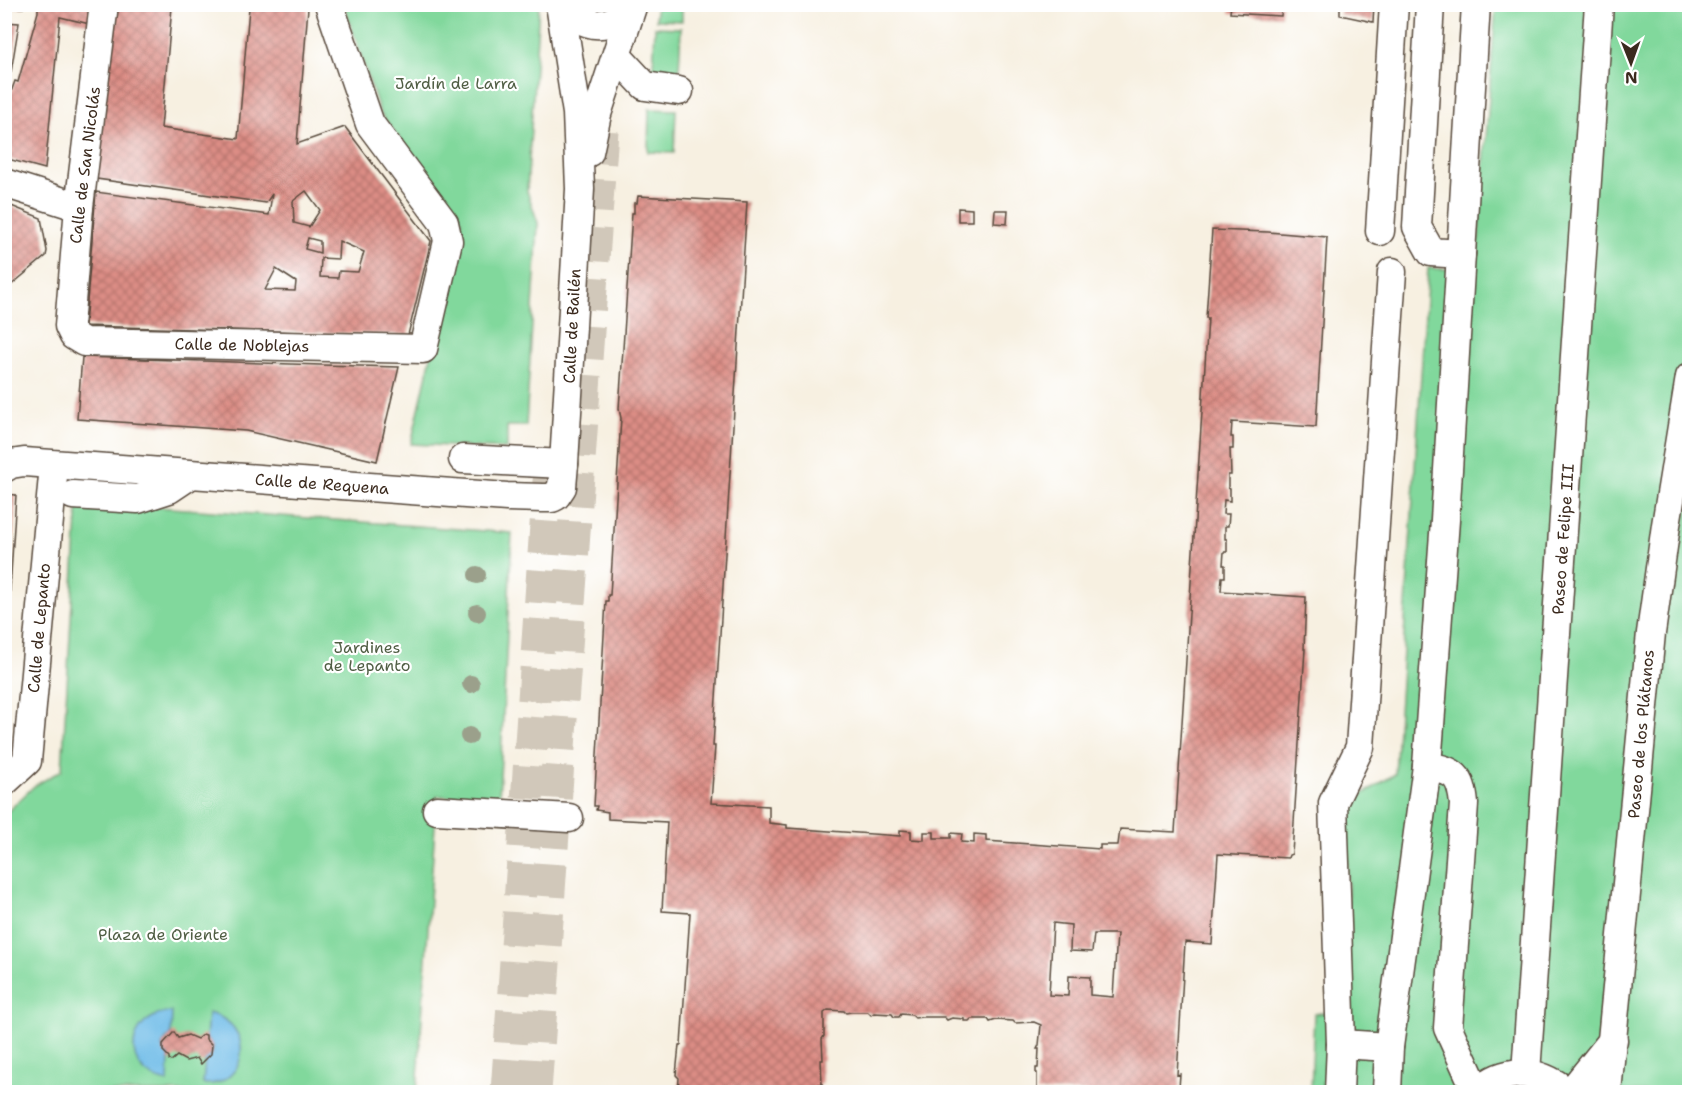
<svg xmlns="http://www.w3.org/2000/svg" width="1694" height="1097" font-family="'Shantell Sans',sans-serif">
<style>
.green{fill:#81d89c;stroke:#5e815d;stroke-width:1.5}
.water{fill:#6ebce8;stroke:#547383;stroke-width:1.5}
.building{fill:url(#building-cross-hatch);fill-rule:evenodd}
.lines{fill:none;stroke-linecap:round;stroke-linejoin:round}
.major-tunnel{stroke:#d1c8ba;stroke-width:33;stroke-dasharray:33 16;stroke-linecap:butt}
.minor-casing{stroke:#57483b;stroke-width:31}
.minor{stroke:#fff;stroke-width:28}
.tree{fill:#9ba08b}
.labels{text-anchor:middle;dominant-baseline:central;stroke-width:4.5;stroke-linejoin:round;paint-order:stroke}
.park-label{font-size:16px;fill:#505e44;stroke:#fff}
.street-label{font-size:16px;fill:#3b2a1e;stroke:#fff}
</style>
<defs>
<pattern id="building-cross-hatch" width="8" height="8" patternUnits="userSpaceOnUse" patternTransform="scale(1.5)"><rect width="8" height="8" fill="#dc8d85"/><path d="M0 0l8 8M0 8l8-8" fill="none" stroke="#b4736c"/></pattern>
</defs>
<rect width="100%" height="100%" fill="#fff"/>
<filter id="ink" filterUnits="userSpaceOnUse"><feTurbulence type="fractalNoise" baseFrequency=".0167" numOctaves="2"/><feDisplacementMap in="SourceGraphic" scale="12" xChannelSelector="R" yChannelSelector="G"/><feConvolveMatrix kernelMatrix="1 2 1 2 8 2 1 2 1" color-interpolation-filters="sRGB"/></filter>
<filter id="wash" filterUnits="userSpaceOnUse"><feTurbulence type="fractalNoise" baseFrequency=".008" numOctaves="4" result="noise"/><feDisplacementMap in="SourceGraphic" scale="24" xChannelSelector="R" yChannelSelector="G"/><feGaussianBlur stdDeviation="1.35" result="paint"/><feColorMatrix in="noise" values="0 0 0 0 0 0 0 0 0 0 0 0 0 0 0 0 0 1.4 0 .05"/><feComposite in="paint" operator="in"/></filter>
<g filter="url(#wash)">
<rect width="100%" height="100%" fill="#f7f0e1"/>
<g class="green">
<path d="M344 5H539L527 191 538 223 526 426H507V449L411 444 462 220 380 113Z"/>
<path d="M656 5H682V21L656 20Z"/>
<path d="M1496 5H1689V1092H1311L1314 1014 1349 1010 1347 804 1395 774 1428 268 1476 271Z"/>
<path d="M655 27 681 28 679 71 653 70Z"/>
<path d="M649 109 676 110 674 153 648 152Z"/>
<path d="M78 501 512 533 499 799 437 796 417 1092H5L4 815 34 786 62 770Z"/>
</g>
<g class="water">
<path d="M172 1012 171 1036 166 1039 162 1046 164 1052 169 1057 168 1082C120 1074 124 1015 172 1012Z"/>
<path d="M208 1013C257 1023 249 1087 203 1084L205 1059C214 1054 215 1045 206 1039Z"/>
</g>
<g id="blocks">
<g class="building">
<path d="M4 4H23V8L7 7 6 18H4Z"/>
<path d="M38 4H97L94 25 60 17 45 169 4 158V134L6 135 11 114H4V91L11 92 15 81 18 82 38 12Z"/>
<path d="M113 4H307L308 8 297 144 345 127 431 241 408 335 85 326 96 192 269 215 272 194 266 203 97 179ZM172 7 249 8 238 139 161 128ZM306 191 320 210 309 227 294 223 293 201ZM308 238 320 241V253L305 249ZM339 241 364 252 358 272 339 271 338 278 320 277 321 258 338 259ZM276 269 296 282 295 291 265 290Z"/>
<path d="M1231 4H1282L1281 16 1230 13Z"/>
<path d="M1340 4H1374L1373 22 1340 15Z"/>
<path d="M4 22 19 23 11 72 4 71Z"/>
<path d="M638 196 747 202 713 746H715L711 803 769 806V823L787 825V828L900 836V830L911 831V839L924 840V832H934V838H951V833L962 834 961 842 974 843V834L986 835V841L1100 849V845H1118L1120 829 1175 832 1208 318H1206L1212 230 1268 232 1327 237 1316 427 1232 422 1231 437H1233V449H1230L1231 475H1228V488L1230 489V501L1224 500 1223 514H1229L1228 526H1225V539H1227V552H1224L1223 565H1225V577H1222L1221 591 1306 597 1304 649H1305L1292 854 1289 855 1288 858 1218 854 1212 944 1185 942 1177 1075 1180 1074 1179 1088H1174L1173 1092H1037V1073H1036V1068H1038L1039 1049H1037L1039 1045 1041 1025 1034 1022 1015 1023 1013 1021 996 1020 990 1022 988 1019H971L969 1021H964V1019L952 1018 947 1020 944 1017H922L915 1018 912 1015 901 1014 899 1017H894L892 1014 874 1013 871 1015 868 1012H851L846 1013 844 1011 828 1010 824 1013V1036L822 1039 823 1060H821L822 1084H819V1092H678L679 1078 676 1075 679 1045H681L690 913 662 911 667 822 608 819V812L596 810 597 806H594L606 601H608V595H610L621 418 619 409 632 213H634V203H637ZM1053 923 1071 925 1070 951 1092 952 1094 934H1117L1113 997 1090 995V977L1069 976 1068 996 1049 995Z"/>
<path d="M4 203 41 218 47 251 46 256 4 291Z"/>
<path d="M958 208 972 209V221H958Z"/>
<path d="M995 210H1008L1007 224 994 223Z"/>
<path d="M82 357 321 365 399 367 377 461 246 431 77 419Z"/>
<path d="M4 494 16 495 6 653H4Z"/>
<path d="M174 1032 178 1038 188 1035 197 1039 203 1034 206 1035V1039L212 1045 211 1054 201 1064 197 1058 186 1061 177 1056 171 1061 169 1060V1057L163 1051V1044Z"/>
</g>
</g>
</g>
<g filter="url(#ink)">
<use href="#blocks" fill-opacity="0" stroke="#57483b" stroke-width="1.5"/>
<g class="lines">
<g class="major-tunnel">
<path d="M507 1092 550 467"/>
<path d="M535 1092 603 116"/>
</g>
<g class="minor-casing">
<g id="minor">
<path d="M104 4 79 207 69 326 74 336 84 342 423 349 448 241 444 223 370 124 329 4"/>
<path d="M564 4C582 30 614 32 631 4"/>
<path d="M1430 4 1417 227 1431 252 1461 254"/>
<path d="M617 56 645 86 679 91"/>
<path d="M589 152 597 114 633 4"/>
<path d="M4 183 79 207"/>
<path d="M1380 231 1394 4"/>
<path d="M463 459 564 464"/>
<path d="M4 468 11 464 24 462 507 497 543 498H552L556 496 562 487 564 464 580 189 577 113 560 4"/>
<path d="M73 495 138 499 169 489 190 475"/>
<path d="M1427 766C1455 771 1461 775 1464 804L1448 1028 1477 1092"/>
<path d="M4 782 27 761 54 465"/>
<path d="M437 810 569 818"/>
<path d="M1341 1044 1333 803 1360 747 1392 272"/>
<path d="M1389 1047 1427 766 1445 520 1476 4"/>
<path d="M1526 1073 1599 4"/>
<path d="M1339 1092 1341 1044 1389 1047 1387 1092"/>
<path d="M1478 1092C1505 1066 1539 1069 1567 1092"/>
<path d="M1571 1092 1613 1040"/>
<path d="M1607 1092 1651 633 1666 525 1690 377"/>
</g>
</g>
<use href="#minor" class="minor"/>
</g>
<g class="tree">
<circle cx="477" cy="575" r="9"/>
<circle cx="477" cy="613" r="9"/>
<circle cx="471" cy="684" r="9"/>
<circle cx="469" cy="736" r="9"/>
</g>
</g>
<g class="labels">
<g class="park-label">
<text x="456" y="83">Jardín de Larra</text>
<text x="367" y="647">Jardines<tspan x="367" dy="18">de Lepanto</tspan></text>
<text x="163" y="934">Plaza de Oriente</text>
</g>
<g class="street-label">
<text transform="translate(85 165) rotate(-83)">Calle de San Nicolás</text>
<text transform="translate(572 326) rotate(-87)">Calle de Bailén</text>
<text transform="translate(242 345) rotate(1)">Calle de Noblejas</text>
<text transform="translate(322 484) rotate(4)">Calle de Requena</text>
<text transform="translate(1563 539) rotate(-86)">Paseo de Felipe III</text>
<text transform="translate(39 628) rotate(-85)">Calle de Lepanto</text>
<text transform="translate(1641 734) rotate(-85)">Paseo de los Plátanos</text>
</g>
</g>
<rect width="1694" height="1097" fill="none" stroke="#fff" stroke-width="24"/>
<g transform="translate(1631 63) rotate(179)" stroke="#ffffff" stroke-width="4.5" paint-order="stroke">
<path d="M0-4.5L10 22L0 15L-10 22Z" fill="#3b2a1e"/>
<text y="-9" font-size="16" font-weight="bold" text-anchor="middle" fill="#3b2a1e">N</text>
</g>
</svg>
